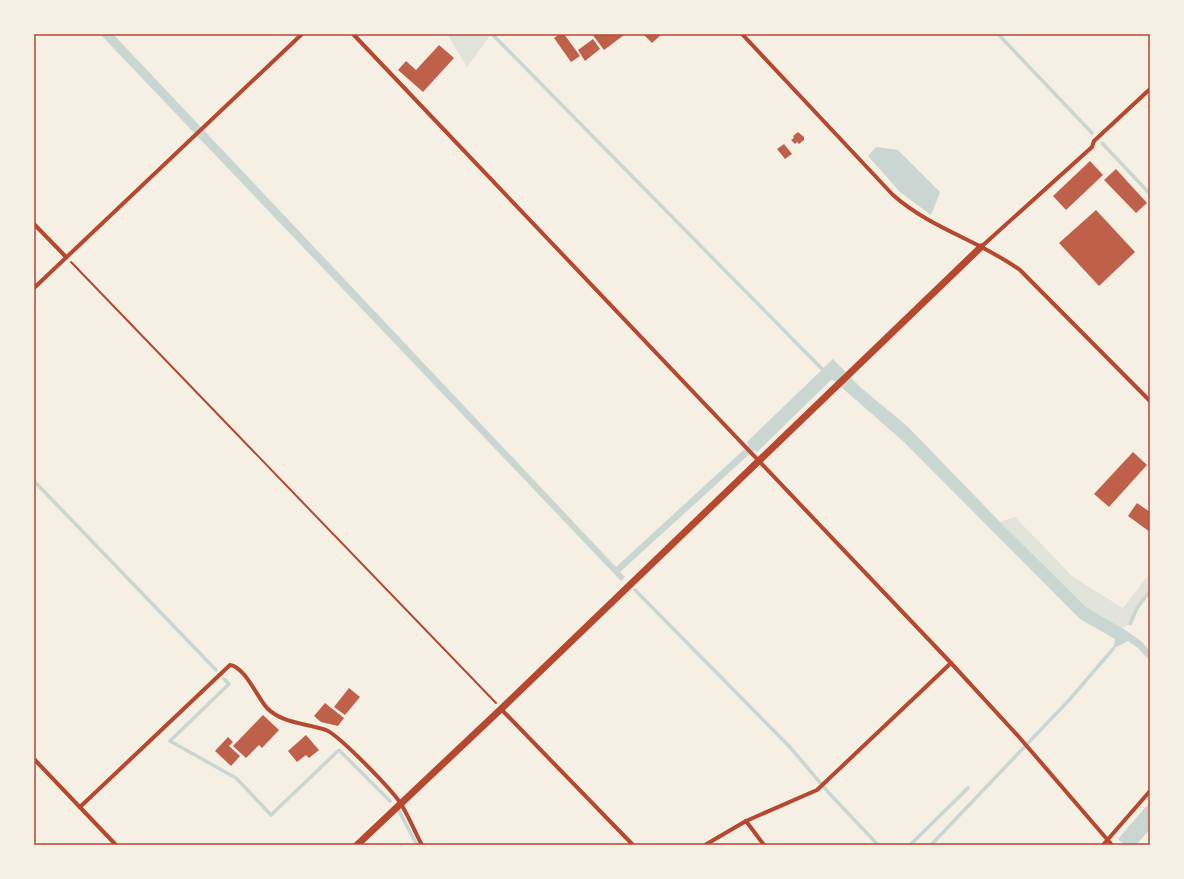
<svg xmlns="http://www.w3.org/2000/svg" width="1184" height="879" font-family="Manrope,sans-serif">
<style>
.green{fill:#e2e4dc}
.water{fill:#c9d6d2}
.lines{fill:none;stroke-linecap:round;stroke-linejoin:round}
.stream{stroke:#c9d6d2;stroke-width:3.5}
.building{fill:#bf614a}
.path{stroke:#b5482f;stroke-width:2}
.minor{stroke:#b5482f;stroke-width:4}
.tertiary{stroke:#b5482f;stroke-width:7}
.neatline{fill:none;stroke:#b5482f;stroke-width:1.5}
</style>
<rect width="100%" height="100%" fill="#f6efe4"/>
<g class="green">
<path d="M447 34H491L467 67Z"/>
<path d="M1015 517 1073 577 1123 608 1150 573V591L1137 608 1130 624 1122 628 1087 608 1000 522Z"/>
</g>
<g class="water">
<path d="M100 34H113L616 567 749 445 747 442 833 359 860 387 907 426 1000 522 1087 608 1122 628 1141 641 1150 651V661L1138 648 1128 641 1113 649 1115 639 1080 619 904 442 832 379 757 452 754 450 620 572 625 577 621 581Z"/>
<path d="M876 147 898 150 940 192 931 215 900 192 868 156Z"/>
<path d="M1150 802V829L1136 845H1124L1118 839Z"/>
</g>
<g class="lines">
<g class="stream">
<path d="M492 34 822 369"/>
<path d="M998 34 1092 133"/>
<path d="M1102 143 1150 194"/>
<path d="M34 481 216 670"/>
<path d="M635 590 789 746 829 793 878 845"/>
<path d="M1130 624 1137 608 1150 591"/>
<path d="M224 679 229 684 170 741 236 778 271 815 339 750 390 801"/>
<path d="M399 811 417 845"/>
<path d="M910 845 968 788"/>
<path d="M931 845 1070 699 1113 649"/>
</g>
</g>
<g class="building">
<path d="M560 34H564L580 56 571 62 554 38Z"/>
<path d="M592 34H623L624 35 604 50Z"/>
<path d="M643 34H662L652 43Z"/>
<path d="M593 39 600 49 585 61 578 50Z"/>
<path d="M439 45 454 58 423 92 398 70 406 61 416 70Z"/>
<path d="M798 132 804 137V140L799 144 797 142 795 144 791 140 794 138 793 136Z"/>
<path d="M784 144 792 154 785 159 777 149Z"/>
<path d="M1090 161 1103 175 1066 210 1053 196Z"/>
<path d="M1116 169 1147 203 1136 213 1104 180Z"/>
<path d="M1096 210 1135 252 1099 286 1059 243Z"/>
<path d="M1133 452 1147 465 1109 507 1094 494Z"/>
<path d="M1137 503 1150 512V532L1128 516Z"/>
<path d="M349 688 360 697 345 715 334 707Z"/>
<path d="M325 703 344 718 338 726 321 722 314 716Z"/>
<path d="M263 715 279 730 262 748 259 745 246 758 233 746Z"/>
<path d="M306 735 319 750 309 758 306 755 297 762 288 751Z"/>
<path d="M228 737 233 742 229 746 240 756 231 766 215 751Z"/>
</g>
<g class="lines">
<path class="path" d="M71 262 496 703"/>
<g class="minor">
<path d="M353 34 951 663 1019 737 1112 845"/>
<path d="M742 34 893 195C930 228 980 241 1020 270L1150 401"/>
<path d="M34 224 66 257"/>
<path d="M981 247 1092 147 1094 141 1150 89"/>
<path d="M34 288 302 34"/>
<path d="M501 709 633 845"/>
<path d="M34 759 116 845"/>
<path d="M80 807 230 665C245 667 257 697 267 708 283 724 306 723 326 730 340 736 393 791 401 804 409 817 415 832 422 845"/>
<path d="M746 821 764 845"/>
<path d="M705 845 746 821 817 790 951 663"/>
<path d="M1103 845 1150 791"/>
</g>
<path class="tertiary" d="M357 845 501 709 981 247"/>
</g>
<rect width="1184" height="879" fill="none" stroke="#f6efe4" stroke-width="70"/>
<rect x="35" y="35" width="1114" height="809" class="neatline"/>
</svg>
